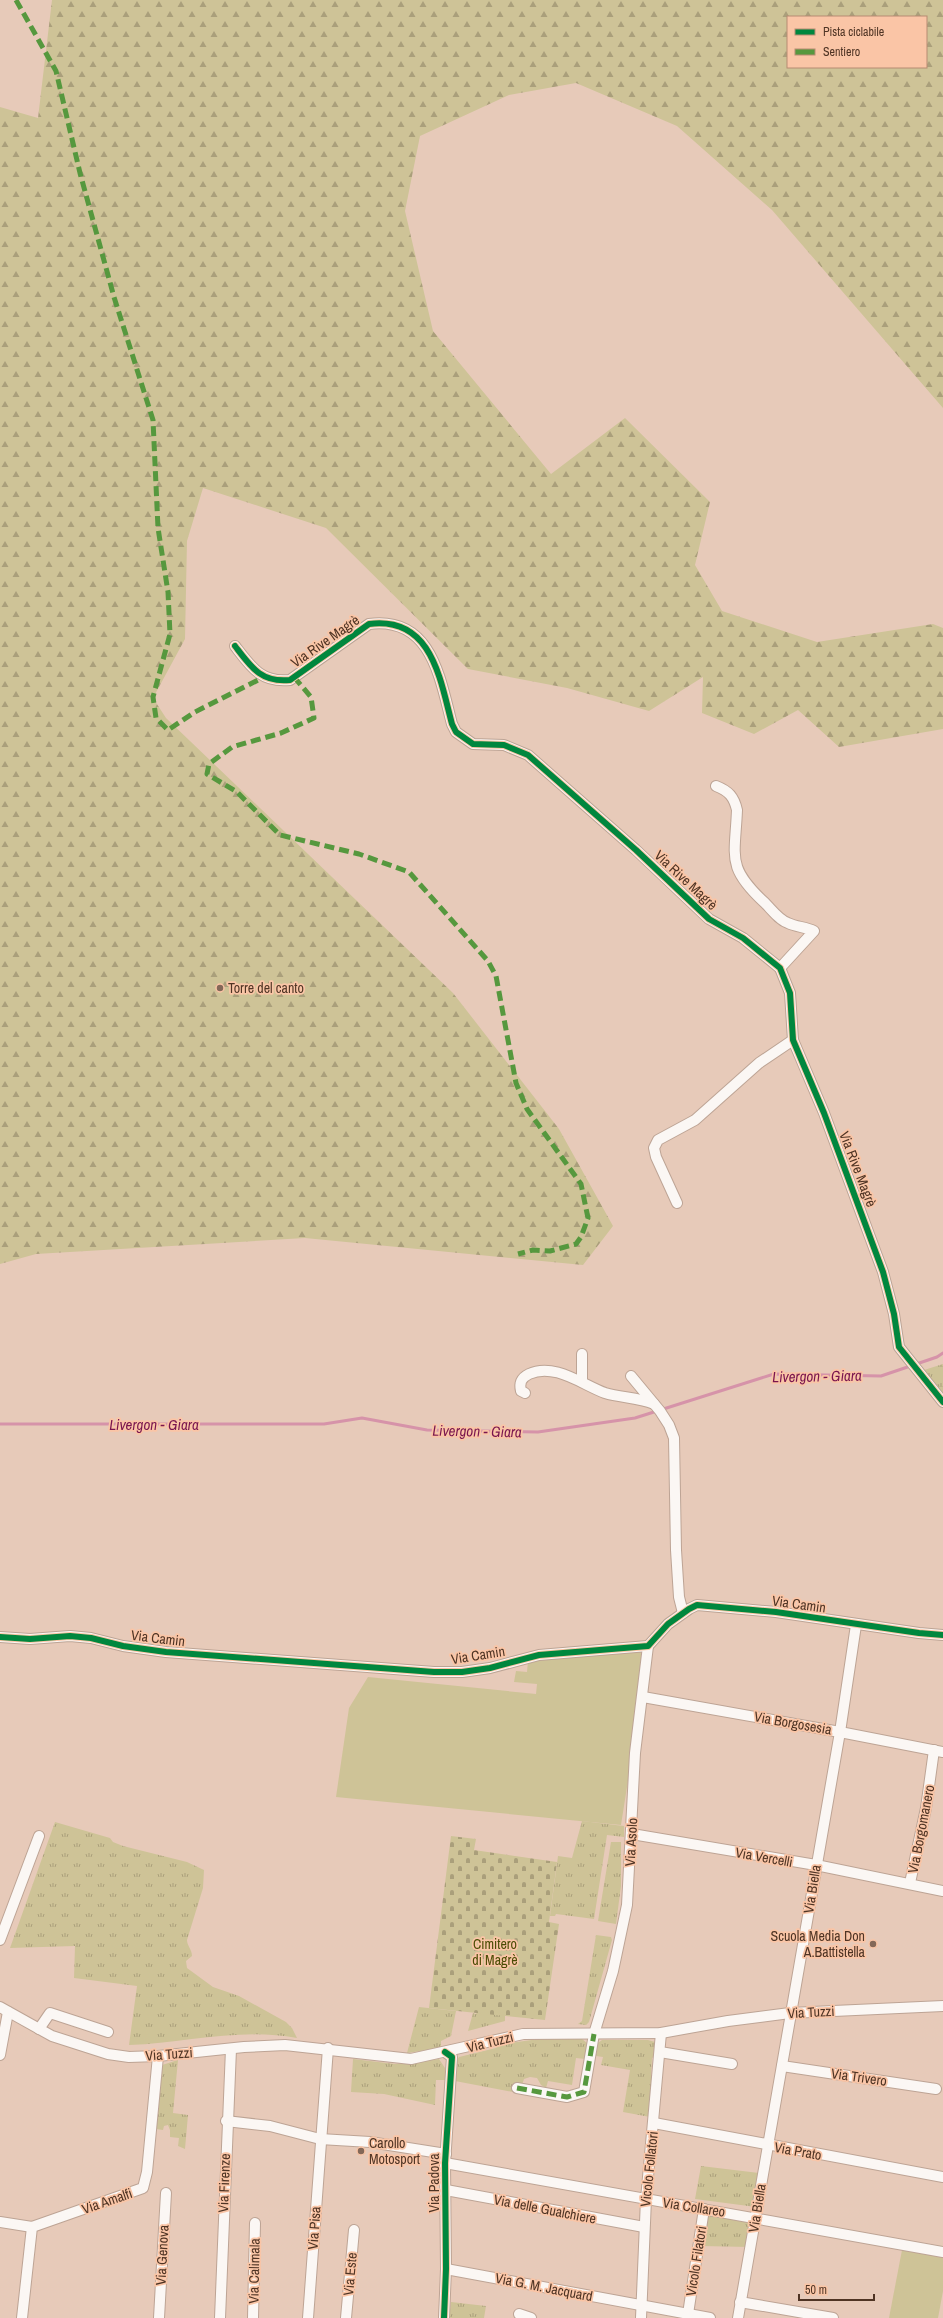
<svg xmlns="http://www.w3.org/2000/svg" width="943" height="2318" font-family="'Archivo Narrow',sans-serif">
<style>
.grass{fill:url(#grass-tufts)}
.forest{fill:url(#forest-firs);fill-rule:evenodd}
.cemetery{fill:url(#cemetery-stones)}
.pitch{fill:#cec397}
.lines{fill:none;stroke-linecap:round;stroke-linejoin:round}
.stream{stroke:#d693a9;stroke-width:3}
.minor-casing{stroke:#bda495;stroke-width:12}
.minor{stroke:#fbf7f4;stroke-width:10}
.quiet{stroke:#56983e;stroke-width:5;stroke-dasharray:10 5;stroke-linecap:butt}
.cycleway-casing{stroke:#fac5a6;stroke-width:8}
.cycleway{stroke:#00873e;stroke-width:6}
.poi-dot{fill:#846858;stroke:#fac5a6;stroke-width:1.5}
.labels{text-anchor:middle;dominant-baseline:central;stroke-width:3.5;stroke-linejoin:round;paint-order:stroke}
.street-label{font-size:14px;fill:#4f3424;stroke:#fac5a6}
.poi-label{font-size:14px;fill:#4f3424;stroke:#fac5a6;text-anchor:start}
.park-label{font-size:14px;fill:#4a4c04;stroke:#fac5a6}
.water-label{font-size:15px;font-style:italic;fill:#79154e;stroke:#fac5a6}
</style>
<defs>
<pattern id="grass-tufts" width="24" height="20" patternUnits="userSpaceOnUse"><rect width="24" height="20" fill="#cec397"/><path d="M3 7l-1-3M5 7V3M7 7l1-3M15 17l-1-3M17 17v-4M19 17l1-3" fill="none" stroke="#aa9f7b"/></pattern>
<pattern id="forest-firs" width="22" height="20" patternUnits="userSpaceOnUse"><rect width="22" height="20" fill="#cec397"/><path d="M5 1l3.5 6h-7zM16 11l3.5 6h-7z" fill="#aa9f7b"/></pattern>
<pattern id="cemetery-stones" width="16" height="16" patternUnits="userSpaceOnUse"><rect width="16" height="16" fill="#cec397"/><path d="M2 7V4a2 2 0 0 1 4 0v3zM10 15v-3a2 2 0 0 1 4 0v3z" fill="#aa9f7b"/></pattern>
</defs>
<rect width="100%" height="100%" fill="#e7cab9"/>
<g class="grass">
<path d="M943 1364V1398L921 1371Z"/>
<path d="M582 1821 624 1826V1837L607 1835 594 1919 556 1914 555 1916H550L558 1856 572 1858Z"/>
<path d="M55 1822 110 1838 113 1842 123 1846 187 1862 204 1870 203 1888 187 1940C187 1946 192 1949 192 1956L186 1961 187 1968 213 1987 239 1996 286 2022 292 2028 297 2038C241 2027 185 2043 129 2045L137 1986 74 1978 75 1946 10 1948Z"/>
<path d="M611 1842H621V1886L616 1924 598 1921Z"/>
<path d="M596 1935 611 1937 612 1940 589 2022 586 2025 578 2024 582 2021Z"/>
<path d="M419 2007 456 2011 451 2036 441 2041V2048L407 2053Z"/>
<path d="M477 2012 505 2015V2021L468 2031 473 2013 476 2014Z"/>
<path d="M539 2039H582L587 2043 585 2059 576 2058 572 2085 548 2081 546 2088 541 2085 537 2078 530 2077 524 2079 522 2085 514 2084 513 2092 455 2081 456 2062 459 2057 496 2048 495 2045Z"/>
<path d="M602 2040H648L655 2042 657 2055 652 2058 651 2075 655 2076 650 2117 623 2112 630 2070 601 2065 603 2057 596 2056 598 2043Z"/>
<path d="M353 2059 395 2064 439 2059 445 2068V2080H436L435 2105 384 2094 351 2092Z"/>
<path d="M178 2060 173 2113 188 2115 185 2149 178 2146 179 2138 170 2137V2130L168 2125 164 2126 163 2130 156 2129 162 2065Z"/>
<path d="M701 2166 759 2173 756 2207 695 2199Z"/>
<path d="M709 2205 756 2214 749 2247 701 2246Z"/>
<path d="M451 2302 486 2306 484 2318H449Z"/>
</g>
<path class="forest" d="M52 0H943V408L772 210 677 126 576 83 509 95 420 136 405 211 433 331 551 474 625 418 710 502 695 565 722 611 817 642 933 624 943 628V729L839 747 798 710 754 734 702 713 703 677 649 711 567 688 468 669 326 528 203 488 187 541 185 639 153 698 166 718 453 993 559 1129 613 1226 583 1265 305 1238 36 1254 0 1264V107L38 118ZM788 17H926V67H788Z"/>
<path class="cemetery" d="M451 1836 476 1839 474 1850 557 1862 549 1922 559 1924 545 2020 429 2008Z"/>
<g class="pitch">
<path d="M640 1649 642 1659 632 1755 621 1825 336 1797 349 1708 368 1677 536 1694 537 1684 514 1682 516 1671 527 1672 528 1661Z"/>
<path d="M902 2250 943 2257V2291L938 2318H889Z"/>
</g>
<g class="lines">
<path class="stream" d="M0 1424H324L362 1418 427 1430 538 1432 635 1418 774 1374 881 1376 937 1357 943 1353"/>
<g class="minor-casing">
<g id="minor">
<path d="M235 646C251 667 261 683 290 680L369 624C432 616 440 679 452 724L456 732 473 744 504 745 528 755 636 850 709 919 743 938 780 968 790 993 793 1040 824 1113 883 1272 894 1314 899 1347 943 1402"/>
<path d="M716 786C729 791 734 797 737 810 735 858 726 867 765 903 772 910 779 920 788 923 796 927 806 927 814 931L780 968"/>
<path d="M677 1203 656 1157 654 1148 658 1140 695 1120 759 1063 793 1040"/>
<path d="M631 1376 660 1411 669 1425 674 1438 676 1550 679 1597 683 1613"/>
<path d="M582 1382V1354"/>
<path d="M525 1393 521 1391C519 1383 521 1378 529 1374 554 1362 583 1385 605 1393 621 1398 638 1397 654 1404"/>
<path d="M0 1637 30 1639 70 1636 91 1638 123 1646 166 1652 434 1672H462L490 1668 539 1655 648 1646 668 1624 689 1609 697 1605 776 1612 919 1633 943 1635"/>
<path d="M643 1697 840 1732 943 1752"/>
<path d="M632 1834 816 1865 943 1891"/>
<path d="M910 1883 926 1808 934 1750"/>
<path d="M0 1940 39 1836"/>
<path d="M0 2007 52 2036 108 2054 129 2057 158 2056 244 2047 285 2045 411 2059 523 2034 661 2033 728 2021 790 2013 943 2006"/>
<path d="M39 2029 50 2013 108 2032"/>
<path d="M660 2052 732 2064"/>
<path d="M0 2055 8 2012"/>
<path d="M782 2066 936 2089"/>
<path d="M517 2088 567 2097 584 2092 594 2034 613 1971 627 1905 635 1753 648 1646"/>
<path d="M226 2121 270 2126 320 2139 370 2142 446 2154"/>
<path d="M654 2123 943 2177"/>
<path d="M445 2163 943 2252"/>
<path d="M446 2190 644 2227"/>
<path d="M0 2222 32 2227"/>
<path d="M446 2269 710 2318"/>
<path d="M740 2302 833 2318"/>
<path d="M519 2314 531 2318"/>
<path d="M688 2314 704 2209"/>
<path d="M22 2318 32 2227 143 2188 147 2172 158 2056"/>
<path d="M159 2318 166 2193"/>
<path d="M220 2318 231 2049"/>
<path d="M253 2318 255 2223"/>
<path d="M308 2318 328 2048"/>
<path d="M346 2318 354 2230"/>
<path d="M444 2318 446 2269 445 2163 452 2057 445 2052"/>
<path d="M641 2318 646 2199 661 2033"/>
<path d="M738 2318 840 1732 856 1625"/>
</g>
</g>
<use href="#minor" class="minor"/>
<g class="quiet">
<path d="M16 0 56 71 80 173 114 297 153 420 158 528 168 592 170 634 153 697 156 718 168 730 195 712 264 677"/>
<path d="M294 677 311 697 314 718 281 733 232 747 209 764 207 774 237 792 280 835 359 854 409 872 488 961 496 976 516 1083 527 1109 581 1184 588 1218 581 1237 576 1244 550 1251 533 1250 518 1254"/>
<path d="M517 2088 567 2097 584 2092 594 2034"/>
</g>
<g class="cycleway-casing">
<g id="cycleway">
<path d="M235 646C251 667 261 683 290 680L369 624C432 616 440 679 452 724L456 732 473 744 504 745 528 755 636 850 709 919 743 938 780 968 790 993 793 1040 824 1113 883 1272 894 1314 899 1347 943 1402"/>
<path d="M0 1637 30 1639 70 1636 91 1638 123 1646 166 1652 434 1672H462L490 1668 539 1655 648 1646 668 1624 689 1609 697 1605 776 1612 919 1633 943 1635"/>
<path d="M444 2318 446 2269 445 2163 452 2057 445 2052"/>
</g>
</g>
<use href="#cycleway" class="cycleway"/>
</g>
<g class="poi-dot">
<circle cx="220" cy="988" r="4"/>
<circle cx="873" cy="1944" r="4"/>
<circle cx="361" cy="2151" r="4"/>
</g>
<g class="labels">
<g class="street-label">
<text transform="translate(325 641) rotate(-35)">Via Rive Magrè</text>
<text transform="translate(686 880) rotate(43)">Via Rive Magrè</text>
<text transform="translate(858 1169) rotate(69)">Via Rive Magrè</text>
<text transform="translate(799 1604) rotate(8)">Via Camin</text>
<text transform="translate(158 1638) rotate(7)">Via Camin</text>
<text transform="translate(478 1655) rotate(-9)">Via Camin</text>
<text transform="translate(793 1723) rotate(10)">Via Borgosesia</text>
<text transform="translate(921 1829) rotate(-79)">Via Borgomanero</text>
<text transform="translate(631 1842) rotate(-87)">Via Asolo</text>
<text transform="translate(764 1857) rotate(10)">Via Vercelli</text>
<text transform="translate(812 1889) rotate(-81)">Via Biella</text>
<text transform="translate(811 2012) rotate(-3)">Via Tuzzi</text>
<text transform="translate(490 2042) rotate(-14)">Via Tuzzi</text>
<text transform="translate(169 2054) rotate(-4)">Via Tuzzi</text>
<text transform="translate(859 2077) rotate(8)">Via Trivero</text>
<text transform="translate(798 2151) rotate(10)">Via Prato</text>
<text transform="translate(649 2169) rotate(-84)">Vicolo Follatori</text>
<text transform="translate(224 2183) rotate(-88)">Via Firenze</text>
<text transform="translate(434 2183) rotate(-90)">Via Padova</text>
<text transform="translate(107 2201) rotate(-19)">Via Amalfi</text>
<text transform="translate(694 2207) rotate(9)">Via Collareo</text>
<text transform="translate(757 2208) rotate(-81)">Via Biella</text>
<text transform="translate(545 2209) rotate(11)">Via delle Gualchiere</text>
<text transform="translate(314 2228) rotate(-86)">Via Pisa</text>
<text transform="translate(162 2255) rotate(-87)">Via Genova</text>
<text transform="translate(696 2261) rotate(-81)">Vicolo Filatori</text>
<text transform="translate(254 2271) rotate(-89)">Via Calimala</text>
<text transform="translate(350 2274) rotate(-85)">Via Este</text>
<text transform="translate(544 2287) rotate(11)">Via G. M. Jacquard</text>
</g>
<g class="poi-label">
<text x="228" y="988">Torre del canto</text>
<text x="865" y="1936" text-anchor="end">Scuola Media Don<tspan x="865" dy="16">A.Battistella</tspan></text>
<text x="369" y="2143">Carollo<tspan x="369" dy="16">Motosport</tspan></text>
</g>
<g class="park-label">
<text x="495" y="1944">Cimitero<tspan x="495" dy="16">di Magrè</tspan></text>
</g>
<g class="water-label">
<text transform="translate(817 1376) rotate(-1)">Livergon - Giara</text>
<text x="154" y="1424">Livergon - Giara</text>
<text transform="translate(477 1431) rotate(1)">Livergon - Giara</text>
</g>
</g>
<rect x="787" y="16" width="140" height="52" fill="#fac5a6" stroke="#b68b72"/>
<rect x="795" y="29" width="20" height="6" fill="#00873e" stroke="#b68b72"/>
<text x="823" y="36" font-size="12" fill="#4f3424">Pista ciclabile</text>
<rect x="795" y="49" width="20" height="6" fill="#56983e" stroke="#b68b72"/>
<text x="823" y="56" font-size="12" fill="#4f3424">Sentiero</text>
<path d="M799 2294v6h75v-6" fill="none" stroke="#4f3424" stroke-width="2"/>
<text x="805" y="2294" font-size="12" fill="#4f3424" stroke="#fac5a6" stroke-width="3" paint-order="stroke">50 m</text>
</svg>
